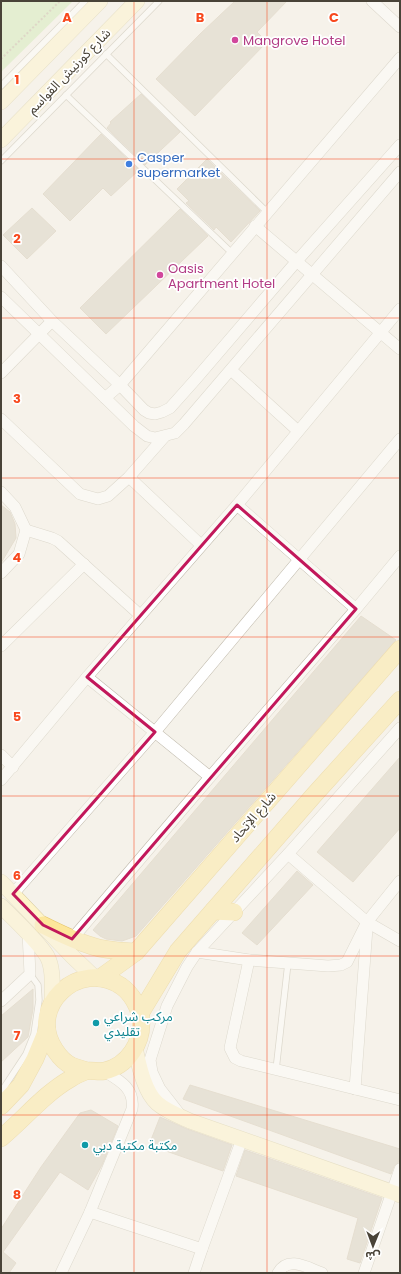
<svg xmlns="http://www.w3.org/2000/svg" width="401" height="1274" font-family="Poppins,'Noto Sans Arabic',sans-serif">
<style>
.green{fill:#cee8b3}
.building{fill:#d6cebf;stroke:#d1c6b2}
.lines{fill:none;stroke-linecap:round;stroke-linejoin:round}
.lane-casing{stroke:#c0baac;stroke-width:7}
.street-casing{stroke:#c0baac;stroke-width:12}
.secondary-casing{stroke:#d4c79a;stroke-width:16}
.primary-casing{stroke:#e3c469;stroke-width:18}
.path{stroke:#c2b79d;stroke-width:2;stroke-dasharray:2 2;stroke-linecap:butt}
.lane{stroke:#fff;stroke-width:5.5}
.street{stroke:#fff;stroke-width:11}
.secondary{stroke:#fef4ca;stroke-width:15}
.primary{stroke:#fde69a;stroke-width:17}
.marked{fill:none;stroke:#c2185b;stroke-width:3;stroke-linejoin:round}
.grid{fill:none;stroke:#f8481d;stroke-width:1;stroke-opacity:0.55}
.hotel-dot{fill:#d1479c;stroke:#fff;stroke-width:1.5}
.shop-dot{fill:#3f7fe0;stroke:#fff;stroke-width:1.5}
.culture-dot{fill:#0f9aa8;stroke:#fff;stroke-width:1.5}
.labels{text-anchor:middle;dominant-baseline:central;stroke-width:3.5;stroke-linejoin:round;paint-order:stroke}
.hotel-label{font-size:13px;fill:#b23c85;stroke:#fff;text-anchor:start}
.street-label{font-size:13px;fill:#494338;stroke:#fff}
.shop-label{font-size:13px;fill:#366cbe;stroke:#fff;text-anchor:start}
.culture-label{font-size:13px;fill:#0d838f;stroke:#fff;text-anchor:start}
.grid-label{font-size:13px;text-anchor:middle;font-weight:bold;fill:#f8481d;stroke:#fff;stroke-width:3.5;stroke-linejoin:round;paint-order:stroke}
</style>
<rect width="100%" height="100%" fill="#f5f2ea"/>
<path class="green" d="M1 1H73L1 72Z"/>
<g class="building">
<path d="M235 1H287L257 32 267 42 195 116 156 79 200 34Z"/>
<path d="M141 94 180 132 145 165 107 128 111 123 110 122Z"/>
<path d="M101 134 139 170 111 196 103 188 70 221 43 194Z"/>
<path d="M207 159 260 211 231 242 216 227 214 230 186 203 189 201 177 189Z"/>
<path d="M32 208 56 231 27 259 3 235Z"/>
<path d="M180 209 208 236 106 334 80 308Z"/>
<path d="M1 505 10 512 15 524 16 538 1 563Z"/>
<path d="M361 616 396 640 136 936 122 941 106 939 100 936 93 930Z"/>
<path d="M400 757V828L353 882 317 852Z"/>
<path d="M297 871 313 885 257 945 242 933Z"/>
<path d="M33 989V1009L28 1037 1 1062V1016Z"/>
<path d="M190 1085 400 1149V1156L398 1163 394 1166 391 1174 183 1099Z"/>
<path d="M91 1110 118 1126 102 1165 88 1190 60 1172 3 1252 16 1263 9 1273H1V1229L41 1167 80 1113Z"/>
<path d="M160 1117 187 1129 232 1145 223 1171 149 1145Z"/>
<path d="M245 1150 382 1198 360 1263 347 1259 358 1218 236 1176Z"/>
</g>
<g class="lines">
<g class="lane-casing">
<g id="lane">
<path d="M106 54 267 212"/>
<path d="M1 86 85 1"/>
<path d="M66 95 232 253"/>
<path d="M1 161 159 1"/>
<path d="M276 1070 288 963"/>
<path d="M1 1092 26 1054 34 1034 39 1000 38 985 30 974"/>
</g>
</g>
<g class="street-casing">
<g id="street">
<path d="M372 1 400 27"/>
<path d="M255 226 400 349"/>
<path d="M1 266 52 321 120 385 144 410 149 413 155 414 162 412 170 408 195 380 296 262 400 145"/>
<path d="M1 297 134 426 147 436 155 438 175 433 184 424 400 172"/>
<path d="M231 370 298 431"/>
<path d="M1 373 52 321"/>
<path d="M105 398 120 385 400 58"/>
<path d="M1 419 80 494 98 499 108 496 129 477 165 436"/>
<path d="M129 477 201 545"/>
<path d="M1 492 15 507 26 530 19 554 1 573"/>
<path d="M237 505 356 609"/>
<path d="M26 530 52 538 58 541 140 615"/>
<path d="M1 646 84 564"/>
<path d="M87 677 210 777"/>
<path d="M1 755 13 767"/>
<path d="M1 780 87 677 237 505 400 309"/>
<path d="M288 854 367 922 400 941"/>
<path d="M13 894 155 732 400 439"/>
<path d="M72 939 210 777 356 609 400 556"/>
<path d="M197 952 249 960 328 966 341 965 347 962 367 922 400 881"/>
<path d="M249 960 230 1048 235 1058 241 1061 400 1100"/>
<path d="M1 1001 30 974 28 933"/>
<path d="M355 1089 367 928"/>
<path d="M181 1116 160 1089 152 1072 150 1060 167 1006 187 967 197 952 288 854 400 728"/>
<path d="M90 1212 202 1249 194 1273"/>
<path d="M202 1249 242 1139"/>
<path d="M61 1273 90 1212 132 1109C135 1088 119 1080 104 1071"/>
<path d="M278 1273C288 1255 308 1268 322 1273"/>
<path d="M364 1273 400 1169"/>
</g>
</g>
<g class="secondary-casing">
<g id="secondary">
<path d="M1 102 100 1"/>
<path d="M1 140 137 1"/>
<path d="M1 882 72 956 95 978"/>
<path d="M1 906C15 920 37 940 47 956 54 969 52 987 52 1002"/>
<path d="M135 1048C139 1065 144 1091 157 1103 166 1111 179 1116 190 1121L400 1195"/>
</g>
</g>
<g class="primary-casing">
<g id="primary">
<path d="M213 911 234 912"/>
<path d="M43 925C59 933 75 941 92 946 106 951 122 951 136 952"/>
<path d="M100 978 136 952 400 649"/>
<path d="M140 1014 178 951 314 795 400 700"/>
<path d="M1 1106 21 1085 35 1059 47 1030"/>
<path d="M1 1138C24 1119 44 1094 70 1079 74 1076 81 1073 86 1071 92 1070 98 1072 104 1071 128 1066 143 1042 141 1019 139 1006 131 993 121 986 79 958 26 1007 55 1050 59 1056 65 1063 72 1066 77 1068 82 1069 87 1071"/>
</g>
</g>
<path class="path" d="M1 59 60 1"/>
<use href="#lane" class="lane"/>
<use href="#street" class="street"/>
<use href="#secondary" class="secondary"/>
<use href="#primary" class="primary"/>
</g>
<path d="M0 0H401V1274H0ZM237 505 356 609 72 939 43 925 13 894 155 732 87 677Z" fill="#f5f2ea" fill-opacity=".55" fill-rule="evenodd"/>
<path class="marked" d="M237 505 356 609 72 939 43 925 13 894 155 732 87 677Z"/>
<path class="grid" d="M134 1V1273M267 1V1273M1 159H400M1 318H400M1 478H400M1 637H400M1 796H400M1 956H400M1 1115H400"/>
<g class="hotel-dot">
<circle cx="235" cy="40" r="4"/>
<circle cx="160" cy="275" r="4"/>
</g>
<circle class="shop-dot" cx="129" cy="164" r="4"/>
<g class="culture-dot">
<circle cx="96" cy="1023" r="4"/>
<circle cx="85" cy="1145" r="4"/>
</g>
<g class="labels">
<g class="hotel-label">
<text x="243" y="40">Mangrove Hotel</text>
<text x="168" y="268">Oasis<tspan x="168" dy="15">Apartment Hotel</tspan></text>
</g>
<g class="street-label">
<text transform="translate(69 71) rotate(-46)">شارع كورنيش القواسم</text>
<text transform="translate(253 817) rotate(-49)">شارع الإتحاد</text>
</g>
<g class="shop-label">
<text x="137" y="157">Casper<tspan x="137" dy="15">supermarket</tspan></text>
</g>
<g class="culture-label">
<text x="104" y="1016">مركب شراعي<tspan x="104" dy="15">تقليدي</tspan></text>
<text x="93" y="1145">مكتبة مكتبة دبي</text>
</g>
</g>
<g class="grid-label">
<text x="67" y="22">A</text>
<text x="200" y="22">B</text>
<text x="334" y="22">C</text>
<text x="17" y="84">1</text>
<text x="17" y="243">2</text>
<text x="17" y="403">3</text>
<text x="17" y="562">4</text>
<text x="17" y="721">5</text>
<text x="17" y="880">6</text>
<text x="17" y="1040">7</text>
<text x="17" y="1199">8</text>
</g>
<rect width="401" height="1274" fill="none" stroke="#494338" stroke-width="4"/>
<g transform="translate(373 1246) rotate(181)" stroke="#ffffff" stroke-width="3" paint-order="stroke">
<path d="M0-3L7 15L0 10L-7 15Z" fill="#494338"/>
<text y="-6" font-size="11" font-weight="bold" text-anchor="middle" fill="#494338">ش</text>
</g>
</svg>
